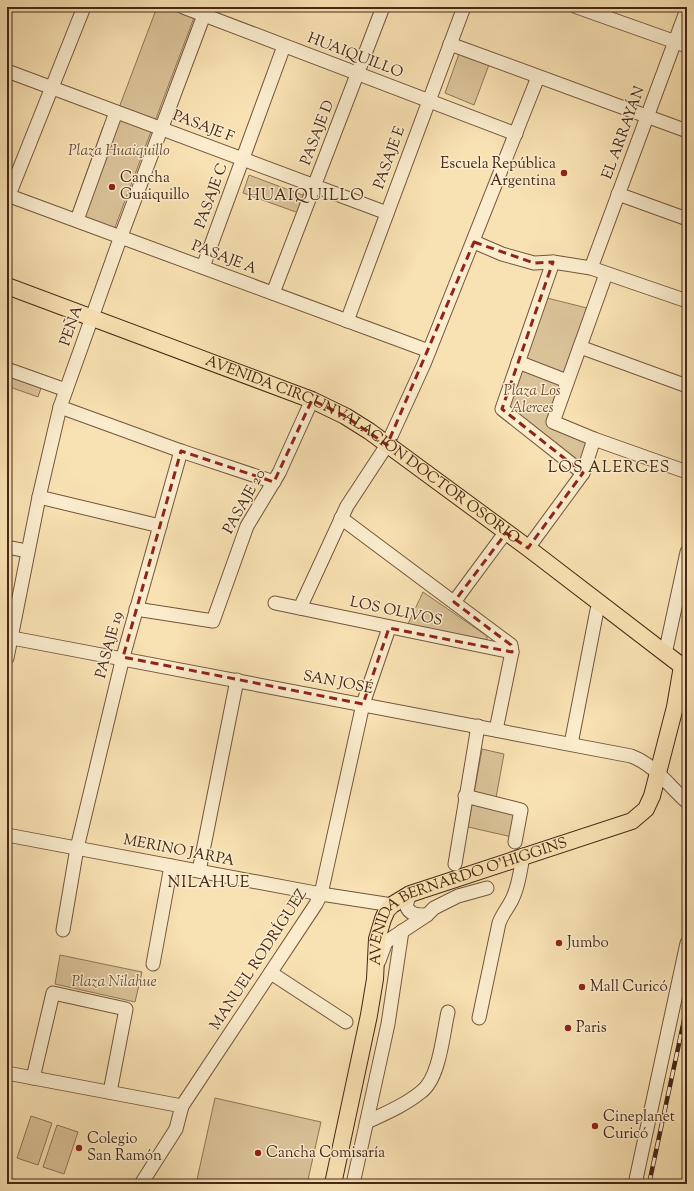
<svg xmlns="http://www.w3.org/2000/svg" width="694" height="1191" font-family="'Sorts Mill Goudy',serif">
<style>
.green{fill:#dac298;stroke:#907558}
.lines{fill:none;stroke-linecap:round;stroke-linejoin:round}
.minor-casing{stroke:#72563e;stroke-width:15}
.major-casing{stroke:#452818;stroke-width:18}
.minor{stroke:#faeccd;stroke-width:13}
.major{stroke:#f8e1b2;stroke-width:16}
.rail-casing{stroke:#452818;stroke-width:4.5}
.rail{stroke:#faeccd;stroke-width:3;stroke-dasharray:9;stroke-linecap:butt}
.marked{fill:none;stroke:#8f2418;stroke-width:3;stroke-dasharray:8 5;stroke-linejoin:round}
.poi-dot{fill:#8f2418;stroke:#faeccd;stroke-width:1.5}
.labels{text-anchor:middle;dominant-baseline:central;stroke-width:3;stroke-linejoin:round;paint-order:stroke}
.street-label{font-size:15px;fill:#452818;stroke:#faeccd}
.park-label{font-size:15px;font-style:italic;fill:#6a4e38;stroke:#faeccd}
.poi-label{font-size:15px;fill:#452818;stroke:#faeccd;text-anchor:start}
.neighbourhood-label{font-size:16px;letter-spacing:1px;fill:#452818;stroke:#faeccd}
</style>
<rect width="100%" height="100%" fill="#f8e1b2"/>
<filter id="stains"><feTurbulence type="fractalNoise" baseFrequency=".005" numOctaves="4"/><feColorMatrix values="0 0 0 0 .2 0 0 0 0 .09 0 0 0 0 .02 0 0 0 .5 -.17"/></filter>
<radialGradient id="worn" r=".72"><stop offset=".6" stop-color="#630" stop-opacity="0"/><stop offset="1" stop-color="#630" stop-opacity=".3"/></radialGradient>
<g class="green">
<path d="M157 7H198L114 230 71 216 103 127 111 129Z"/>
<path d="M460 51 490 62 474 105 445 93Z"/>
<path d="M249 175 313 199 307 216 243 193Z"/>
<path d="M547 298 587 308 546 421 586 441 580 465 506 408Z"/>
<path d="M7 373 42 385 38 397 7 386Z"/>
<path d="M423 592 487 636V642L408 624Z"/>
<path d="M482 749 504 754 495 803 518 809 512 837 468 827Z"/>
<path d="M60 955 142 972 135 1002 55 984Z"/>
<path d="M215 1098 321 1122 307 1184H196Z"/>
<path d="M31 1116 52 1123 38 1165 17 1158Z"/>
<path d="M57 1125 78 1132 64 1174 43 1167Z"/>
</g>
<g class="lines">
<g class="minor-casing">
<g id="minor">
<path d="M183 7 516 134"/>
<path d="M577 7 687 46"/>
<path d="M450 44 687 131"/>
<path d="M7 71 387 213"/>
<path d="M618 194 687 219"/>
<path d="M7 195 429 351"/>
<path d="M9 195 84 7"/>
<path d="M77 220 116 112"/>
<path d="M474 242 502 254 534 263 553 262 591 268 687 301"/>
<path d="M553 262 502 409 583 473"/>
<path d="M203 267 284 46"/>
<path d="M591 268 687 9"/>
<path d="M606 274 553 422 594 439 687 472"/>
<path d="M273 293 383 7"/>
<path d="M347 321 464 7"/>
<path d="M580 347 687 386"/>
<path d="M518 362 567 381"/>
<path d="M7 369 66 390"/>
<path d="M60 407 181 451 274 482"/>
<path d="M39 497 160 526"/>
<path d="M341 518 511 645 512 652 496 730"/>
<path d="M7 547 27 551"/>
<path d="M528 548 583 473 594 439"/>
<path d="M454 602 505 533"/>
<path d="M275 603 512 652"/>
<path d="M300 608 347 506 387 445 424 364 538 77"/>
<path d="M136 609 213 621 247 526 279 473 312 400"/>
<path d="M7 637 631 756C655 765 669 786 687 802"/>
<path d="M665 654 687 552"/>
<path d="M7 658 39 497 60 407 121 236 204 15"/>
<path d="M571 744 597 610 600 605"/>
<path d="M465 796 521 810 515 842"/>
<path d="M7 835 321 894 392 905"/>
<path d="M455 864 478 726"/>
<path d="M199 871 237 680"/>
<path d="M410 894 406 905C409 915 417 915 427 915"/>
<path d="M63 930 77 848 123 657 181 451"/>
<path d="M379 961 386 942 427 915 434 908 458 896 487 888"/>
<path d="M153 964 171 866"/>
<path d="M271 973 346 1022"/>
<path d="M479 1018 499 923C503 912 510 906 514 895 519 883 521 869 523 855"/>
<path d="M7 1073 182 1106"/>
<path d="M33 1078 53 993 126 1009 110 1092"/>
<path d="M367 1122C386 1113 405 1105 421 1092 440 1078 443 1033 448 1012"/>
<path d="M141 1184 176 1129 182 1106 316 904 321 894 363 704 389 628"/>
<path d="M353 1184 388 1024 402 931"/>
<path d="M635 1184 687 943"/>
</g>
</g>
<g class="major-casing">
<g id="major">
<path id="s1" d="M7 286 312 400 345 416 369 431 528 548 687 670"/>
<path id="s2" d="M333 1184 369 1015 375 979 377 939 383 919 387 910 392 905 410 894 632 821 646 809 652 796 675 707 682 666"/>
</g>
</g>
<use href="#minor" class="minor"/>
<use href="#major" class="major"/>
<g class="rail-casing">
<path id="rail" d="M649 1184 687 1006"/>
</g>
<use href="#rail" class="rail"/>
</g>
<path class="marked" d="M474 242 534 263 553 262 502 409 583 473 528 548 506 533 454 602 511 645 512 652 389 628 363 704 123 657 181 451 274 482 312 400 345 416 387 445Z"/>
<g class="poi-dot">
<circle cx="564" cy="173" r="4"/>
<circle cx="112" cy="187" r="4"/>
<circle cx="559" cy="943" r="4"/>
<circle cx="582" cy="987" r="4"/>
<circle cx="568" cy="1028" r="4"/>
<circle cx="595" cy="1126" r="4"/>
<circle cx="79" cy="1148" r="4"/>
<circle cx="258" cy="1153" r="4"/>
</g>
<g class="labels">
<g class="street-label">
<text transform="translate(355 56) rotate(21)">HUAIQUILLO</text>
<text transform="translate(203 127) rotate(21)">PASAJE F</text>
<text transform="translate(318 133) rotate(-69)">PASAJE D</text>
<text transform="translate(624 133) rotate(-70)">EL ARRAYÁN</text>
<text transform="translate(390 158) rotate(-70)">PASAJE E</text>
<text transform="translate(212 196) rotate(-70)">PASAJE C</text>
<text transform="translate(224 258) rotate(21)">PASAJE A</text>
<text transform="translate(72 326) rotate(-71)">PEÑA</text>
<text stroke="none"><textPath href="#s1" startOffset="394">AVENIDA CIRCUNVALACIÓN DOCTOR OSORIO</textPath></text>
<text transform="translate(245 502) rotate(-61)">PASAJE 20</text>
<text transform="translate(396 612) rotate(12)">LOS OLIVOS</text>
<text transform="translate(110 645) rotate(-75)">PASAJE 19</text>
<text transform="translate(338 683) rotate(11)">SAN JOSÉ</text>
<text transform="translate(179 851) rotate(11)">MERINO JARPA</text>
<text stroke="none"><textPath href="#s2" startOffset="348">AVENIDA BERNARDO O'HIGGINS</textPath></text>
<text transform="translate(259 960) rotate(-57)">MANUEL RODRÍGUEZ</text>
</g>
<g class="park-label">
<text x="119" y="151">Plaza Huaiquillo</text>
<text x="532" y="391">Plaza Los<tspan x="532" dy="17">Alerces</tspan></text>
<text x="114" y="982">Plaza Nilahue</text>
</g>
<g class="poi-label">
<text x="556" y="164" text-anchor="end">Escuela República<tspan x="556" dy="17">Argentina</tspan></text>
<text x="120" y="178">Cancha<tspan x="120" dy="17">Guaiquillo</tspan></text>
<text x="567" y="943">Jumbo</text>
<text x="590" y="987">Mall Curicó</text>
<text x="576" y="1028">Paris</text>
<text x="603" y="1117">Cineplanet<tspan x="603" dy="17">Curicó</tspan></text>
<text x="87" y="1139">Colegio<tspan x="87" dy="17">San Ramón</tspan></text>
<text x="266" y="1153">Cancha Comisaría</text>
</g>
<g class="neighbourhood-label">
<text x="306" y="196">HUAIQUILLO</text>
<text x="609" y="468">LOS ALERCES</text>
<text x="209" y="883">NILAHUE</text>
</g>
</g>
<rect width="694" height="1191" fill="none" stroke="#f8e1b2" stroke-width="24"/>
<rect x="8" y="8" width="678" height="1175" fill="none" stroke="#452818" stroke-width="2"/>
<rect x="12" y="12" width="670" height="1167" fill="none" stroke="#452818"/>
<rect width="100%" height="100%" filter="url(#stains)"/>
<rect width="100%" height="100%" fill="url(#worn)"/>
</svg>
